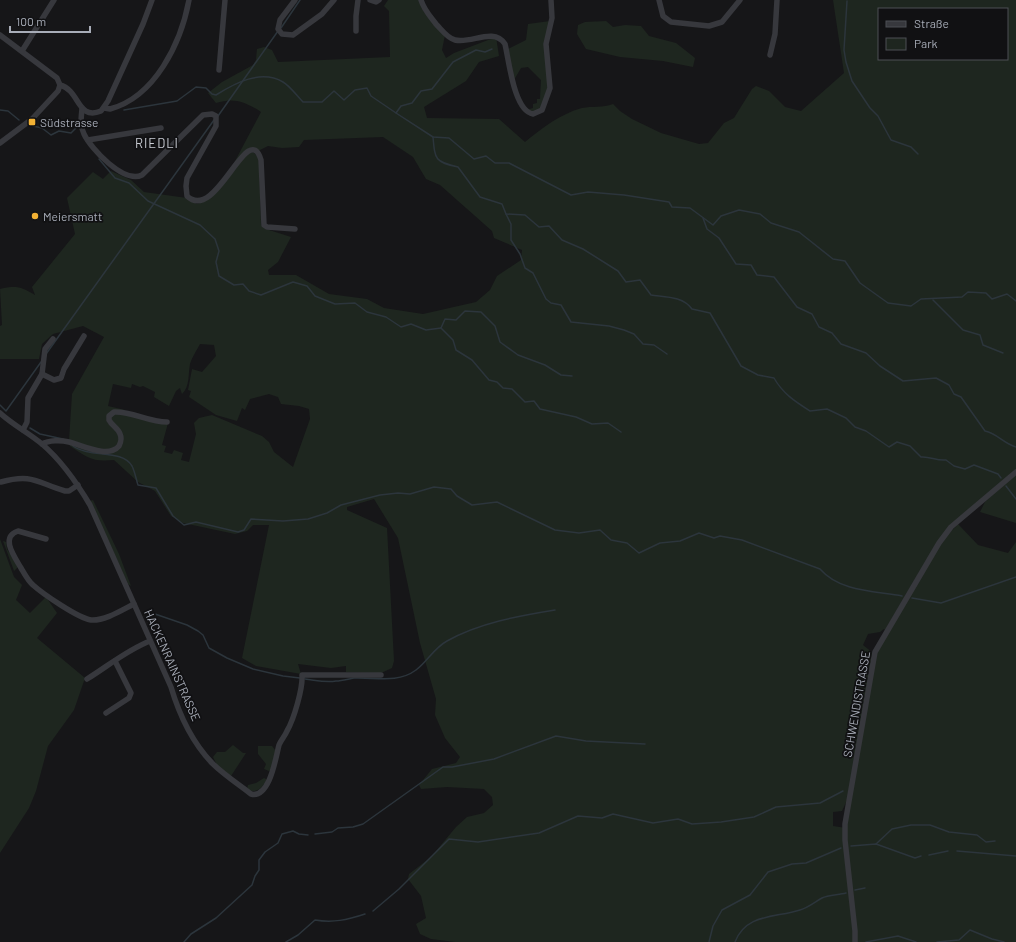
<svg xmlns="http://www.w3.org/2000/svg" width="1016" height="942" font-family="Barlow,sans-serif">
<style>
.green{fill:#1e261f;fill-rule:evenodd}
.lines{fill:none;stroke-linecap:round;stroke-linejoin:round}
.stream{stroke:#2c353c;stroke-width:1.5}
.street{stroke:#37383d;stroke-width:5.5}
.poi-dot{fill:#f2b134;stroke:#111113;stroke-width:1.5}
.labels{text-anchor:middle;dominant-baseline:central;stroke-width:3.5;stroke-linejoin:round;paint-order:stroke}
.poi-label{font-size:12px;fill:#a8adb8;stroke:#111113;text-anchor:start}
.street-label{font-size:12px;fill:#a8adb8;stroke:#111113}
.neighbourhood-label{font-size:13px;letter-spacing:1px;fill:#c9ccd4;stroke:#111113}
</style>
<rect width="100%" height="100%" fill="#161618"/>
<g class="green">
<path d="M388 0H420L424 12 445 35 442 50 446 58 454 53 496 37 499 56 479 62 466 81 424 107 427 118 499 119 525 142C542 128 560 114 582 108 592 106 603 108 613 104L620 111 632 119 661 133 699 144 708 143 724 123 734 118 752 89 756 86 769 91 785 107 801 111 844 73 833 0H1016V471L951 526 937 542 885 630 884 629 880 632 868 634 863 645 873 653 870 670 866 673 869 675V677L849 796 842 811 833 812V826L846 828 877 651 940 543 958 524 978 545 1008 553 1016 542V942H455L431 939 420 934 416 924 426 918 421 896 408 879 409 874 431 857 456 827 467 817 484 813 493 805 492 797 484 789 447 787 421 789 419 785 432 769 456 763 460 757 445 738 435 715 436 699 420 643 398 538 374 499 347 507V510L387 528 394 661 392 668 381 673 346 672V666L331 668 298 664 301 674 256 666 242 658 269 525H253L247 531 235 534 183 523 171 516 155 491 138 482 114 460C92 462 88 458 70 446L69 444C83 445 109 461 120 447 122 443 124 439 122 435 120 427 111 426 111 417L113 414C129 411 151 424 168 423L162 445 166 446 164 452 172 454 174 450 183 453 181 460 189 462 196 434 194 423 199 418 212 415 262 436 269 442 274 452 293 467 310 419 309 409 299 406 281 404 278 397 269 394 250 399 245 410 242 408 237 421 216 415 189 397 191 391 188 390 192 369 202 372 216 356 214 345 200 344C197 350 192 357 190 364 188 374 190 387 182 394L180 388 176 391 169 406 154 397 155 392 143 386 140 387 132 384 131 388 113 384 108 406 125 410V412C119 411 102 411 108 423 113 430 121 432 120 442L112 449H97L69 441 72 394 104 337 83 326 53 334 42 344 39 359H0V326L2 325 0 289C17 285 21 287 35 295L32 287 75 234 67 198 93 172 103 179 111 171 131 180 144 192 187 198 197 204C221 198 238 152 253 152L259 158 261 225 266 229 291 237 278 262 268 270 269 275H296L329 294 367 299 384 308 423 314 476 302 490 290 497 276 521 260 522 250 494 238 492 231 440 185 426 179 413 157 383 137 304 140 299 147 282 148 268 146 258 151 248 149 242 154 234 163 261 112C246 102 234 97 216 103L208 93 222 82 253 65 256 60 257 49 264 47 272 50 278 62 390 57 389 11 384 6ZM879 9H1007V59H879Z"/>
<path d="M550 21C543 52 559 86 537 112L526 110 533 108V104L537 103V99H540L541 80 528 67 521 68 514 80 508 49 526 40 528 24Z"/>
<path d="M606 21 613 27 625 25 641 26 649 36 676 43 695 58 693 67 663 61 620 57 586 49 577 34 578 25 585 22Z"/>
<path d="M1016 473V523L980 512 985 502Z"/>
<path d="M93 500 119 554 131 586 128 584 90 501Z"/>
<path d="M0 539 14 577 22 585 16 600 30 613 46 597 57 613 37 638 85 678 74 710 48 746 36 791 29 808 0 853Z"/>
<path d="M3 541 6 542 7 549 18 567 14 571Z"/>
<path d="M233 745 243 753H246L231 776 218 767 213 757 217 752H225Z"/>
<path d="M258 746H272L276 751 272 769 269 771 264 769 266 764 258 754Z"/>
<path d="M264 778 266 779V781C262 789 255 794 247 789L248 785 256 783Z"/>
</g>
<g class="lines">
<g class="stream">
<path d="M847 1 844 50 846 62 852 81 870 108 878 116 891 140 911 147 918 154"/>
<path d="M281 28 300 0"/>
<path d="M0 110 8 111 19 120"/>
<path d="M124 110 177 101 196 87 206 88 212 94 216 95C235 83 261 69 283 82 290 86 297 96 303 102H322L334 91 344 100 355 90 367 88 371 96 396 113 433 137 449 138 474 159 486 156 495 163H509L571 195 588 192 624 195 669 202 672 207 690 208 713 225 721 216 739 210 760 214 771 223 799 232 833 259 845 261 860 283 888 303 911 306 921 299 962 297 968 292 986 293 992 299 1007 294 1016 301"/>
<path d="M396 113 401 106 412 103 421 91 432 89 453 62 476 50 485 52 492 49"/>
<path d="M218 116 278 31"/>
<path d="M33 126 42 128 51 135 59 131 71 133 78 126"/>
<path d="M433 137C435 160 435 162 458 167L480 197 502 204 506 214 525 215 539 227 549 226 562 240 583 249 618 271 626 282 640 280 651 295C665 297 683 296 692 309L710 313 741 366 758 375 774 378C783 394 796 402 810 411L827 409 846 418 855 427 866 431 889 447 897 442 910 446 921 457C930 456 936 461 946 460L954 466 965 469 974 465 998 474 1001 478"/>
<path d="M99 159 115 178 129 183 148 201 200 225 215 239 219 251 216 262 219 276 234 285 243 284 249 291 261 295 293 282 307 286 315 296 335 304 355 303 367 312 386 317 401 327 411 324 426 330 441 328"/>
<path d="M506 214 511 224V240L520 254 525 268 533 273 546 299 551 303 561 305 571 322 609 326 624 330 634 334 643 344 654 345 667 354"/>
<path d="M703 218 707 229 719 238 736 264 751 265 757 275 774 277 797 307 812 314 819 327 832 333 841 344 866 353 880 366 903 381 936 378 949 385 954 394 961 397 985 431C998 434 1003 443 1016 447"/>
<path d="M933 300 963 330 980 335 983 345 1003 353"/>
<path d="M441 328 453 340 456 350 472 360 489 380 497 382 503 388 512 389 525 402 534 401 540 409 576 417 592 424 608 423 621 432"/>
<path d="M441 328 445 319 456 320 465 311 481 312 495 326 500 342 518 355 545 365 561 375 572 376"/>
<path d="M46 354 214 120"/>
<path d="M0 405 6 411 41 362"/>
<path d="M30 428 40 434 63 439"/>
<path d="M73 446C90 458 122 449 132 466 135 472 136 479 138 485L156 488 173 516 184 525 196 522 238 532 244 530 251 519 283 521 308 519 327 513 341 505 380 495 398 493 410 494 434 487 451 489 457 496 472 505 497 502 555 530 579 533 600 530 611 540 627 543 639 553 660 543 680 541 699 533 714 538 720 536 742 540 820 569C840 592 875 591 902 596"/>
<path d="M1006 486 1016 499"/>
<path d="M912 598 941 603 1016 577"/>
<path d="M155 614 187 625 198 631 203 635 209 648 227 658 253 669 283 676 300 678"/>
<path d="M305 679C315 680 325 683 336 681 342 681 348 679 354 678 375 677 397 684 416 670 427 662 434 648 447 641 479 623 518 616 555 610"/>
<path d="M315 834 332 832 338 828 353 827 363 824 443 767H452L494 759 556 736 586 741 645 744"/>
<path d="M876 844 892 829 911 825H930L949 832 977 835 986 842 995 841"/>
<path d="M851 846 876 844 915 858 921 856"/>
<path d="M957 851 1016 856"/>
<path d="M929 855 948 851"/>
<path d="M855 890 865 888"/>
<path d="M373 911 399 889 449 839 478 842 539 833 578 816 602 818 613 814 653 823 678 819 692 824 721 822 754 817 776 807 820 803 843 791"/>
<path d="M184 942 191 934 216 918 252 885 255 876 259 870V860L265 852 278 843 282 834 293 831 299 834 308 835"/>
<path d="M286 942 298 935 315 920C333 923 347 920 365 914"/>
<path d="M709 942 713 926 722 910 750 895 768 872 792 864 806 863 841 848"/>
<path d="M735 942C746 913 776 918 800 910 808 908 815 902 822 898 828 895 838 895 846 893"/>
<path d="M866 942 898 936 916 942"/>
<path d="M937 942 959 940 970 930 992 939 1004 942"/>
</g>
<g class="street">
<path d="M295 0 280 20 278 29 282 34 293 35 322 14 334 0"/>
<path d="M370 0 376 2 379 0"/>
<path d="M421 0C424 10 430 16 436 24 442 30 447 38 455 40 472 44 493 27 505 44 509 61 514 111 533 114L542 110 550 88 546 44 552 18 551 0"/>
<path d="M659 0 663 16 671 22 709 26 722 22 740 0"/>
<path d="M356 31V16L358 0"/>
<path d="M0 35 57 78 60 85 58 91 32 119 0 143"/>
<path d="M22 51 54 0"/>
<path d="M770 55 775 34 777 0"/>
<path d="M219 70 225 0"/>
<path d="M60 85C80 90 77 121 101 111L108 101 143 24 152 0"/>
<path d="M104 108 110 109C155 97 181 43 189 0"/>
<path d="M82 109C81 118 80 126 84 134 91 149 124 184 142 175L203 115 212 114 216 116V126L187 178 186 186 187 196C216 224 248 117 261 160L264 225 267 227 295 229"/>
<path d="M88 140 161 128"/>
<path d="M53 339 45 349 42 374 54 380 61 378 64 369 84 336"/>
<path d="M0 413C13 425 29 433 42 444 62 461 77 483 90 505L171 687C179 714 192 742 212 763 223 774 238 784 251 794 270 799 276 756 279 745 281 740 285 736 287 731 294 719 303 688 302 675H381"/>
<path d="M23 430 27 422 28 398 42 374"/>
<path d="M42 444C49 440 61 440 69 442 82 445 108 459 119 446 121 442 122 438 120 434 118 428 112 426 109 420V416L114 412C132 411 148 422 167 422"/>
<path d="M1 482C33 473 37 483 65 491H69L78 485"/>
<path d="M46 539 18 531C0 537 14 556 21 568 24 573 28 581 33 585 43 594 78 618 91 620 105 621 122 610 134 604"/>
<path d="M87 679C108 666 127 650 150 641"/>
<path d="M106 713 129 698 131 693 115 661"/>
<path d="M855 942V931L845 840V824L875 652 939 543 951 527 1016 472"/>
</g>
</g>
<g class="poi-dot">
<rect x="28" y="118" width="8" height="8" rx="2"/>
<circle cx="35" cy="216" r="4"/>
</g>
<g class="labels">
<g class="poi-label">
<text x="40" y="122">Südstrasse</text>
<text x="43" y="216">Meiersmatt</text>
</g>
<g class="street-label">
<text transform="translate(173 665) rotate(66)">HACKENRAINSTRASSE</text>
<text transform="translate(856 704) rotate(-80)">SCHWENDISTRASSE</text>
</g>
<g class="neighbourhood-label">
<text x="157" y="143">RIEDLI</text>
</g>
</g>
<rect x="878" y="8" width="130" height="52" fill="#111113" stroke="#4d4f55"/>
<rect x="886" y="21" width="20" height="6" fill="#37383d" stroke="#4d4f55"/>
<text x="914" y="28" font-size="12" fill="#a8adb8">Straße</text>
<rect x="886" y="38" width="20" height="12" fill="#1e261f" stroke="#4d4f55"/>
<text x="914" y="48" font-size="12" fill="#a8adb8">Park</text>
<path d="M10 26v6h80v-6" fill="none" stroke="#a8adb8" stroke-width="2"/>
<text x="16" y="26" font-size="12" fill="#a8adb8" stroke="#111113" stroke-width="3" paint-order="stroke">100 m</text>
</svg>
